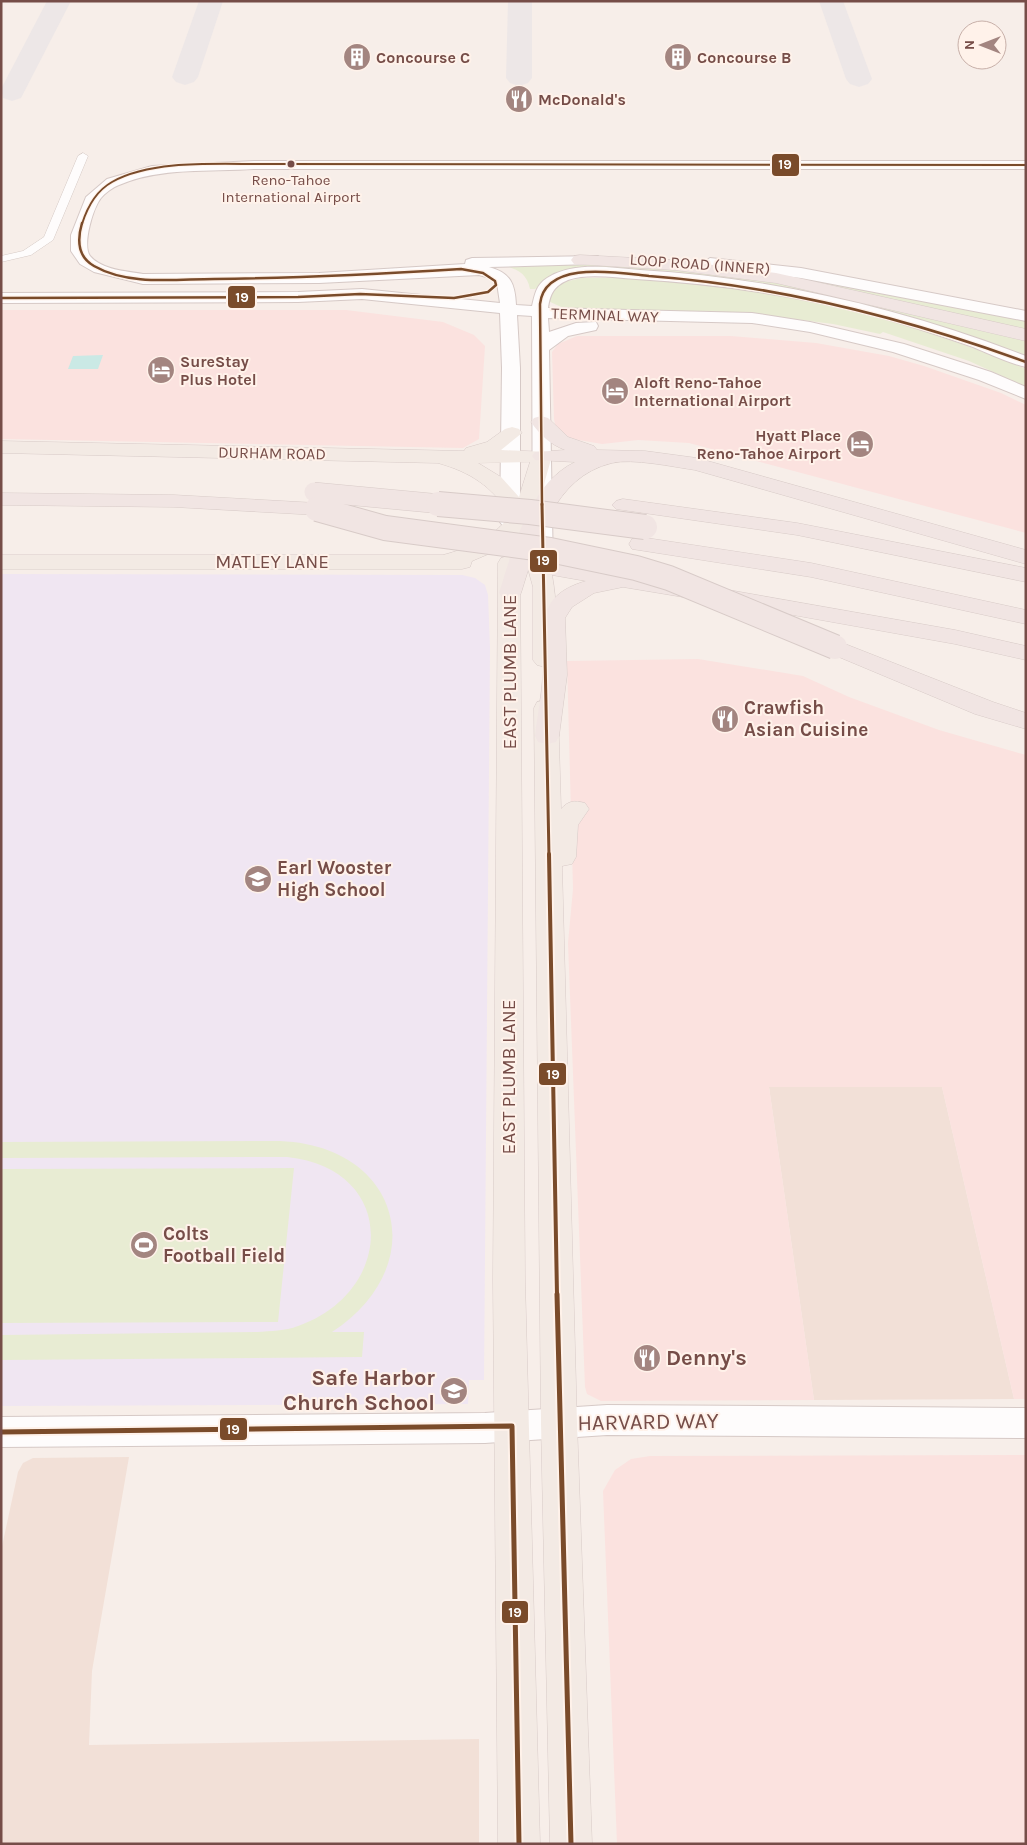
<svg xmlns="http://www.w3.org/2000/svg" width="1027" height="1845" font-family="Karla,sans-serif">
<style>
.residential{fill:#f2e0d7}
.commercial{fill:#fbe2df}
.education{fill:#f0e6f2}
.green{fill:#e8ecd3}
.water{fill:#cae9e5}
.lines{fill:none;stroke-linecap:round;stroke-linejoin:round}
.taxiway{fill:#ede7e7;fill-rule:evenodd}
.street-casing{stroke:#d6cac6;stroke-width:1}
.secondary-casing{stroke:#d6c9c6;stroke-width:2}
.primary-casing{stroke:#d8cbc8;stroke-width:1}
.highway-casing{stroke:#d8cbc8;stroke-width:1}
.street{fill:#fefcfc;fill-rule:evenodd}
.secondary{fill:#fefcfc;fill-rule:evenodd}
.primary{fill:#f3eae4;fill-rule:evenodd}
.highway{fill:#f1e5e3;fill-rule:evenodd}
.highway-bridge-far1-casing{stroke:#d8cbc8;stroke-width:20;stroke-linecap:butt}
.highway-bridge-casing{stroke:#d8cbc8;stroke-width:26;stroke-linecap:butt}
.highway-bridge-far1{stroke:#f1e5e3;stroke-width:19}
.highway-bridge{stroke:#f1e5e3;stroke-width:24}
.bus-1-far4-casing{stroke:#fff2ea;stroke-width:4}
.bus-1-far3-casing{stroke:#fff2ea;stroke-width:5}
.bus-1-far2-casing{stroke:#fff2ea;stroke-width:6}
.bus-1-far1-casing{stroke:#fff2ea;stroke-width:8}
.bus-1-casing{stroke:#fff2ea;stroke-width:9}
.bus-1-far4{stroke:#7a4b2a;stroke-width:2}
.bus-1-far3{stroke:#7a4b2a;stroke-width:2.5}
.bus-1-far2{stroke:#7a4b2a;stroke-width:3}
.bus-1-far1{stroke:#7a4b2a;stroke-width:4}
.bus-1{stroke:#7a4b2a;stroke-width:5}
.bus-dot{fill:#764d48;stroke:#fff2ea;stroke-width:2}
.labels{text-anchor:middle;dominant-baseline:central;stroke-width:4;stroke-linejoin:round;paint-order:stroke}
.far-bus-label{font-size:15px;fill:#764d48;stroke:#fff2ea}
.far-poi-label{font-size:16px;font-weight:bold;fill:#764d48;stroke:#fff2ea;text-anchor:start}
.far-street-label{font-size:16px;fill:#764d48;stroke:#fff2ea}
.street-label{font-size:19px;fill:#764d48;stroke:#fff2ea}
.poi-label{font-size:19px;font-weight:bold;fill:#764d48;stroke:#fff2ea;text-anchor:start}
.near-poi-label{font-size:22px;font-weight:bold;fill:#764d48;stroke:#fff2ea;text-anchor:start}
.near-street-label{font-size:22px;fill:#764d48;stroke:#fff2ea}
.line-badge{stroke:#fff2ea;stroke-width:2}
.badge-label{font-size:14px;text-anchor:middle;font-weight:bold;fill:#fff}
</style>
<rect width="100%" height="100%" fill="#f7eee9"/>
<g class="residential">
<path d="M769 1087H942L1014 1399 814 1400Z"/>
<path d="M129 1457 92 1671 89 1745 479 1739V1844H1V1551L18 1472 23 1463 33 1458Z"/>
</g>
<g class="commercial">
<path d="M1 310H346L443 322 474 335 485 346 479 439 463 448 1 439Z"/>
<path d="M577 336H731L816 343 889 356 924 366 1001 393 1026 405V533L689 443 638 440 602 444 567 438 556 429 554 419 552 352 558 344Z"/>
<path d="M698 659 803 676 849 697 939 730 1026 755V1399H1014L942 1087H769L814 1400 601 1401 587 1394 585 1387 568 943 573 889 567 661Z"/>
<path d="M1026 1455V1844H617L603 1491 615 1470 631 1459 650 1456Z"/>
</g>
<path class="education" d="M1 574 462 575 475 578 485 585 488 595 490 648 484 1380H469L468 1404 1 1406Z"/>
<g class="green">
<path d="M605 264 656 266 772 281 1026 341V358L834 298 753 282 639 271 545 281 535 289H530C527 273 517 269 502 265Z"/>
<path d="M738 268 832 281 1026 319V334Z"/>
<path d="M582 278C733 274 887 311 1026 369V387L969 361 883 332 880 334 833 324 763 315 568 310 548 301 550 290 564 282Z"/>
<path d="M280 1141C402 1146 433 1266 332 1332H364L362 1357 1 1360V1335L257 1332C271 1331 285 1331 298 1326 395 1292 399 1169 287 1157L1 1158V1142Z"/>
<path d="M294 1168 278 1322 1 1323V1169Z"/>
</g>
<path class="water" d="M103 355 98 369H68L73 356Z"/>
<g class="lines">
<g class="taxiway">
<path d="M47 1H71L21 98 12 101 3 98 1 89Z"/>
<path d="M199 1H223L198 77 194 82 185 85 176 82 172 77Z"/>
<path d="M508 1H532V78L528 83 519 86 510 83 506 78Z"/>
<path d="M819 1H843L872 79 868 84 859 87 850 84 846 79Z"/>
</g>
<g class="street-casing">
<path id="street" d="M83 153 88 156 53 240 31 255 1 262V256L23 251 44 237 78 156Z"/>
</g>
<g class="secondary-casing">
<g id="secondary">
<path d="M254 161H1026V169H254C210 172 160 167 119 185 113 187 104 194 101 198 93 208 82 245 90 256 102 270 126 271 143 274L319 273 465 264 466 260 472 258 598 256 600 259 592 264 489 267C511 273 515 284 516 305L532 306C535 294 536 285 547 278 574 261 611 268 640 270 774 278 901 308 1026 356V367C1008 363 990 354 973 347 941 336 908 325 875 316 797 295 717 284 636 279 615 278 589 273 568 280 554 286 550 294 548 308L752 313 810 322 904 344 991 372 1026 387V399L979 380 893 352 810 332 752 323 548 318 549 332 576 323 596 322 598 326 596 330 568 336 549 350 553 570 550 574 543 576 536 574 533 570 532 316 517 315 520 368V522L517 526H503L500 522 502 368 500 313 362 299 298 302 1 303V293L298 292 362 289 500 303 497 283 490 278 479 275 319 283 143 284 94 272 80 264 71 251V235L86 197 107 179 152 166Z"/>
<path d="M710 258 801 268 1026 311V321L801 278 704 266 702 263Z"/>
<path d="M607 1405 1026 1408V1438L607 1435 485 1443 1 1447V1417L485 1413Z"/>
</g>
</g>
<g class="primary-casing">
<g id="primary">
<path d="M512 427 519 429 522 433 501 450 549 452 552 456 540 498 531 515C557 564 557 606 557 660L553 665 545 667 537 665 533 660V587L518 533 493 552 472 561 470 567 462 569H1V555H443C469 548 494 538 510 515 492 486 470 472 438 463L1 453V441L464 451 466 448 487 442 505 429ZM530 462 519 497 501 477 478 463Z"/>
<path d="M509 556 517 558 520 563 525 1280 540 1844H498L493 1280 498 563 501 558Z"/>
<path d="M546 700 555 702 558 708 561 809C568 801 574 800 585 803L589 809 578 825 576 857 572 864 562 866 577 1423 592 1844H550L541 1423 534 708 537 702Z"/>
</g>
</g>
<g class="highway-casing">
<g id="highway">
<path d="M580 255 674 260 776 273 1026 329V341L776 283 674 270 574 264 571 260 574 256Z"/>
<path d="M541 416 548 418 568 437 594 446 597 450 645 451 697 458 1026 550V564L695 470C674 467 632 458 612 463 553 477 537 542 521 593L518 598 510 600 502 598 499 593C513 549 529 484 575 462L535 460 532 456 535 452 565 450C550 444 540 435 531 422L534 418Z"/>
<path d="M1 493 174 495 317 503 325 504 328 509 325 514 317 515 174 507 1 505Z"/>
<path d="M623 499 797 523 1026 568V582L797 535 616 509 612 505 616 501Z"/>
<path d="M640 537 811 563 1026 610V624L811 577 632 549 629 544 632 539Z"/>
<path d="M543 560 683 583 691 585 694 590 691 595 683 597 623 587 594 593 572 607 565 618 567 675 559 736 556 742 547 744 538 742 535 736C537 716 542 695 543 675 546 631 531 597 586 581L535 572 532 567 535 562Z"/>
<path d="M723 589 955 630 1026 646V660L955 644 715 601 712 596 715 591Z"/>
<path d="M835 640 993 702 1026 713V729L975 714 827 652 823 647 827 642Z"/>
</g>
</g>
<use href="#street" class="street"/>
<use href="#secondary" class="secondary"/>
<use href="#primary" class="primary"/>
<use href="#highway" class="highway"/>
<g class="highway-bridge-far1-casing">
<path id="highway-bridge-far1" d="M314 492 452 505"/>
</g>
<g class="highway-bridge-casing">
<g id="highway-bridge">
<path d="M438 504 530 512 645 527"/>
<path d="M317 509 385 528 550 550 636 568 669 578 835 647"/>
</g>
</g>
<use href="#highway-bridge-far1" class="highway-bridge-far1"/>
<use href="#highway-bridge" class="highway-bridge"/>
<g class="bus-1-far4-casing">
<path id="bus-1-far4" d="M82 224C87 208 96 191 112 182 155 158 226 165 274 164L1026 165"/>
</g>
<g class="bus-1-far3-casing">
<g id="bus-1-far3">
<path d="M1 298 298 297 360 294 454 298 488 292 496 285 495 281 483 273 461 269C379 274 297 278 214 279 176 279 129 286 94 266 78 257 77 240 82 223"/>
<path d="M542 505 540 304C545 259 619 273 649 276 780 286 903 317 1026 362"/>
</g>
</g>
<g class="bus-1-far2-casing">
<path id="bus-1-far2" d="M542 504 549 856"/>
</g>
<g class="bus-1-far1-casing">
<path id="bus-1-far1" d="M549 854 557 1295"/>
</g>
<g class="bus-1-casing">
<g id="bus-1">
<path d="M557 1294 571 1844"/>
<path d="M1 1432 512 1426 519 1844"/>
</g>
</g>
<use href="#bus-1-far4" class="bus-1-far4"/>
<use href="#bus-1-far3" class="bus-1-far3"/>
<use href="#bus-1-far2" class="bus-1-far2"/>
<use href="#bus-1-far1" class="bus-1-far1"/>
<use href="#bus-1" class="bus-1"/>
</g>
<defs>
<g id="building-disc" transform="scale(1.4375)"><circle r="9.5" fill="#a38580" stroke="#fff2ea"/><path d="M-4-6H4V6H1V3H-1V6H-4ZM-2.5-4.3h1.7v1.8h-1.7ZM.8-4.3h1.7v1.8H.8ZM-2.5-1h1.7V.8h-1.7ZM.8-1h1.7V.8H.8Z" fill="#fff"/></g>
<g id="restaurant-disc" transform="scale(1.4375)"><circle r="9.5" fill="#a38580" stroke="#fff2ea"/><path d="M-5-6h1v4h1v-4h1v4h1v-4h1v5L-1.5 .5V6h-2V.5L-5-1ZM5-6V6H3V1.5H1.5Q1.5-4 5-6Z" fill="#fff"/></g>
<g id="hotel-disc" transform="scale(1.4375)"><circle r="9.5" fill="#a38580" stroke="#fff2ea"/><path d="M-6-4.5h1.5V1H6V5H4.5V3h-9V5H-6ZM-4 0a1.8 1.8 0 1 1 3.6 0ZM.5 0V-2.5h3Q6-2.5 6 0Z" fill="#fff"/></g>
<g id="school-disc" transform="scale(1.4375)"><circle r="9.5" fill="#a38580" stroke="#fff2ea"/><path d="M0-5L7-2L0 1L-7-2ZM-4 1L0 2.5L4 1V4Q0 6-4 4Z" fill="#fff"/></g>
<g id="stadium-disc" transform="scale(1.4375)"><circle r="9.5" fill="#a38580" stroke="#fff2ea"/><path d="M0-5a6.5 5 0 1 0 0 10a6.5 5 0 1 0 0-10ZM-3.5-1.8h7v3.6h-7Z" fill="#fff"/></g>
</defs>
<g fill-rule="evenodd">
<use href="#building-disc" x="357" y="57"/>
<use href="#building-disc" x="678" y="57"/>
<use href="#restaurant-disc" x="519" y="99"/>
<use href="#hotel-disc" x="161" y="370"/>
<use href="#hotel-disc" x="615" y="391"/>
<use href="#hotel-disc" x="860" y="444"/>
<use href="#restaurant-disc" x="725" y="719"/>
<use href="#school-disc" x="258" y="879"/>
<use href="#stadium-disc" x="144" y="1245"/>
<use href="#restaurant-disc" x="647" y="1358"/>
<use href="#school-disc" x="454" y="1391"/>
</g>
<circle class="bus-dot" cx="291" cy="164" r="4.5"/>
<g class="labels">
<g class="far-bus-label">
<text x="291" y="180">Reno-Tahoe<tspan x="291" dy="17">International Airport</tspan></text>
</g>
<g class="far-poi-label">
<text x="376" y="57">Concourse C</text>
<text x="697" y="57">Concourse B</text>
<text x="538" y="99">McDonald's</text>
<text x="180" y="361">SureStay<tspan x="180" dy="18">Plus Hotel</tspan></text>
<text x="634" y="382">Aloft Reno-Tahoe<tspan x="634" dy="18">International Airport</tspan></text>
<text x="841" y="435" text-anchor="end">Hyatt Place<tspan x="841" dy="18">Reno-Tahoe Airport</tspan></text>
</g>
<g class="far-street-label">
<text transform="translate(700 264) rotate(4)">LOOP ROAD (INNER)</text>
<text transform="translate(605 315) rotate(2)">TERMINAL WAY</text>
<text transform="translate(272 453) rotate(1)">DURHAM ROAD</text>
</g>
<g class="street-label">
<text x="272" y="562">MATLEY LANE</text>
<text transform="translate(510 672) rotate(-90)">EAST PLUMB LANE</text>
<text transform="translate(509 1077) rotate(-90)">EAST PLUMB LANE</text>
</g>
<g class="poi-label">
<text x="744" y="708">Crawfish<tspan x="744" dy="22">Asian Cuisine</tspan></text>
<text x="277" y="868">Earl Wooster<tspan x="277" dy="22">High School</tspan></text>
<text x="163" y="1234">Colts<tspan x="163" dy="22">Football Field</tspan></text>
</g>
<g class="near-poi-label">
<text x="666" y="1358">Denny's</text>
<text x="435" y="1378" text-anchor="end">Safe Harbor<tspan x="435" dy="25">Church School</tspan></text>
</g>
<g class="near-street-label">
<text transform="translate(648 1422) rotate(-1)">HARVARD WAY</text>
</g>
</g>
<g class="line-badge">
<rect x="771" y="153" width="29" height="24" rx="5" fill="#7a4b2a"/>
<rect x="227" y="285" width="29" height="24" rx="5" fill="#7a4b2a"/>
<rect x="529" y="549" width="29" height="24" rx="5" fill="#7a4b2a"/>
<rect x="538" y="1062" width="29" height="24" rx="5" fill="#7a4b2a"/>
<rect x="219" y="1417" width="29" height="24" rx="5" fill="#7a4b2a"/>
<rect x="501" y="1600" width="28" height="24" rx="5" fill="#7a4b2a"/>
</g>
<g class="badge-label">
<text x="785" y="169">19</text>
<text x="242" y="302">19</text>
<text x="543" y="565">19</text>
<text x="553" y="1079">19</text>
<text x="233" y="1434">19</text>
<text x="515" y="1617">19</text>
</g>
<rect width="1027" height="1845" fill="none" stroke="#764d48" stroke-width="5"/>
<g transform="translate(982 45) rotate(270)"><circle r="24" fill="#fff2ea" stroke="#c8b0a9"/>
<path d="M0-4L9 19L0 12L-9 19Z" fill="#a38580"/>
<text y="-8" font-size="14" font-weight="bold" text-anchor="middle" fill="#764d48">N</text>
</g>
</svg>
